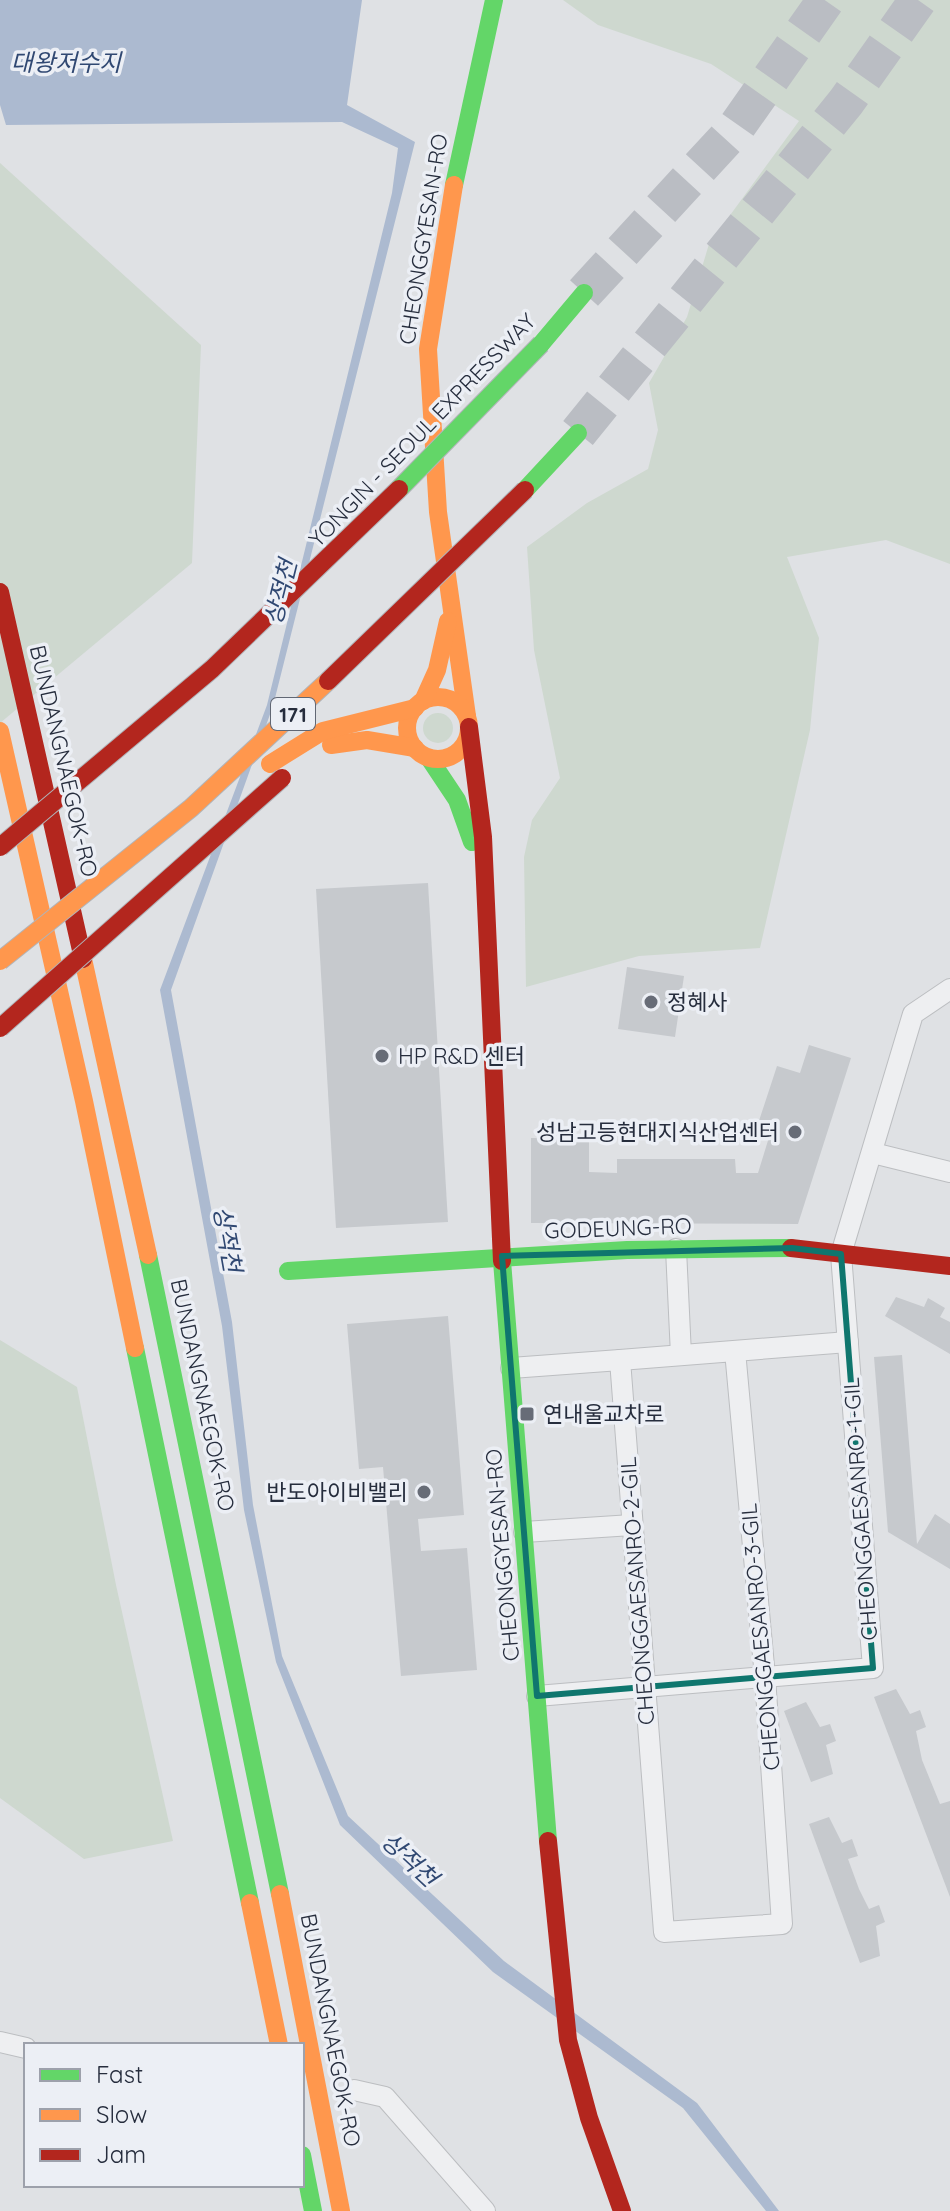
<svg xmlns="http://www.w3.org/2000/svg" width="950" height="2211" font-family="Quicksand,'Noto Sans KR',sans-serif">
<style>
.green{fill:#ced8cf}
.water{fill:#acbad0}
.building{fill:#c6c9cd}
.lines{fill:none;stroke-linecap:round;stroke-linejoin:round}
.highway-tunnel{stroke:#babdc3;stroke-width:38;stroke-dasharray:38 19;stroke-linecap:butt}
.street-casing{stroke:#bcbec1;stroke-width:22}
.street{stroke:#eeeff1;stroke-width:20}
.fast{stroke:#63d668;stroke-width:18}
.slow{stroke:#ff974d;stroke-width:18}
.jam{stroke:#b3261e;stroke-width:18}
.fast-bridge-casing{stroke:#b1b4b9;stroke-width:20;stroke-linecap:butt}
.slow-bridge-casing{stroke:#b1b4b9;stroke-width:20;stroke-linecap:butt}
.jam-bridge-casing{stroke:#b1b4b9;stroke-width:20;stroke-linecap:butt}
.fast-bridge{stroke:#63d668;stroke-width:18}
.slow-bridge{stroke:#ff974d;stroke-width:18}
.jam-bridge{stroke:#b3261e;stroke-width:18}
.marked{fill:none;stroke:#0f766e;stroke-width:6;stroke-linejoin:round}
.poi-dot{fill:#676c77;stroke:#eceff5;stroke-width:3}
.labels{text-anchor:middle;dominant-baseline:central;stroke-width:7;stroke-linejoin:round;paint-order:stroke}
.shield{fill:#eceff5;stroke:#616774;stroke-width:2}
.shield-label{font-size:20px;font-weight:bold;fill:#262d3d}
.street-label{font-size:22px;fill:#262d3d;stroke:#eceff5}
.poi-label{font-size:22px;fill:#262d3d;stroke:#eceff5;text-anchor:start}
.water-label{font-size:24px;font-style:italic;fill:#304872;stroke:#eceff5}
</style>
<rect width="100%" height="100%" fill="#dfe1e4"/>
<g class="green">
<path d="M563 0H950V564L886 540 787 557 819 638 810 730 760 948 639 956 526 987 524 857 532 820 560 778 534 650 527 547 587 503 648 469 658 430 649 383 687 317 709 244 799 121 711 64 598 25Z"/>
<path d="M0 163 201 345 192 563 0 723Z"/>
<circle cx="438" cy="728" r="15"/>
<path d="M0 1340 77 1387 116 1585 173 1841 84 1859 0 1798Z"/>
</g>
<path class="water" d="M0 0H362L347 105 415 142 273 706 171 990 232 1322 253 1505 282 1656 348 1816 504 1961 697 2103 779 2211H766L683 2108 493 1972 340 1825 276 1662 244 1510 222 1326 160 990 267 705 392 193 398 148 342 122 6 125 0 105Z"/>
<g class="building">
<path d="M428 883 448 1222 336 1228 316 889Z"/>
<path d="M627 967 684 976 675 1037 618 1029Z"/>
<path d="M809 1045 851 1058 798 1224 531 1223V1138H589V1172L617 1173V1159H735L736 1173H758L770 1134 756 1130 777 1066 800 1073Z"/>
<path d="M896 1297 924 1307 928 1298 945 1308 940 1317 950 1322V1354L885 1316Z"/>
<path d="M448 1316 464 1515 418 1519 421 1551 467 1548 477 1670 401 1676 383 1467 359 1469 347 1324Z"/>
<path d="M902 1355 917 1544 935 1514 950 1524V1569L888 1532 874 1357Z"/>
<path d="M896 1689 910 1714 920 1710 926 1727 916 1731 922 1760 940 1804 950 1801V1897L874 1697Z"/>
<path d="M806 1702 820 1727 830 1724 836 1741 826 1745 833 1774 811 1782 784 1711Z"/>
<path d="M829 1817 842 1843 852 1839 858 1856 848 1859 859 1889 869 1909 879 1905 885 1922 876 1926 880 1956 860 1963 809 1824Z"/>
</g>
<g class="lines">
<g class="highway-tunnel">
<path d="M584 293 735 129 826 0"/>
<path d="M578 433 846 102 918 0"/>
</g>
<g class="street-casing">
<g id="street">
<path d="M873 1153 950 1172"/>
<path d="M676 1249 681 1355"/>
<path d="M735 1351 765 1677 782 1924 664 1932 620 1360 848 1342"/>
<path d="M511 1368 620 1360"/>
<path d="M524 1532 632 1525"/>
<path d="M537 1696 873 1668 841 1254 913 1014 950 989"/>
<path d="M0 2042 26 2048"/>
<path d="M354 2090 385 2097 485 2211"/>
</g>
</g>
<use href="#street" class="street"/>
<g class="fast">
<path d="M454 185 494 0"/>
<path d="M541 344 584 293"/>
<path d="M525 490 578 433"/>
<path d="M429 758 457 800 472 842"/>
<path d="M148 1255 280 1894"/>
<path d="M502 1261 548 1841"/>
<path d="M288 1271 627 1250 791 1248"/>
<path d="M135 1348 250 1903"/>
<path d="M302 2155 313 2211"/>
</g>
<g class="slow">
<path d="M454 185 428 349 438 512 467 716"/>
<circle cx="438" cy="728" r="31"/>
<path d="M423 701 437 670 448 621"/>
<path d="M0 731 84 1101 135 1348"/>
<path d="M331 745 367 740 415 748"/>
<path d="M270 764 323 731 415 708"/>
<path d="M83 959 148 1255"/>
<path d="M280 1894 341 2211"/>
<path d="M250 1903 279 2045"/>
</g>
<g class="jam">
<path d="M0 592 83 959"/>
<path d="M469 727 483 837 502 1261"/>
<path d="M791 1248 950 1266"/>
<path d="M548 1841 568 2040 589 2118 622 2211"/>
</g>
<g class="fast-bridge-casing">
<path id="fast-bridge" d="M399 489 541 344"/>
</g>
<g class="slow-bridge-casing">
<path id="slow-bridge" d="M0 961 191 808 328 681"/>
</g>
<g class="jam-bridge-casing">
<g id="jam-bridge">
<path d="M328 681 525 490"/>
<path d="M0 847 212 669 399 489"/>
<path d="M0 1028 282 778"/>
</g>
</g>
<use href="#fast-bridge" class="fast-bridge"/>
<use href="#slow-bridge" class="slow-bridge"/>
<use href="#jam-bridge" class="jam-bridge"/>
</g>
<path class="marked" d="M792 1248 841 1254 873 1668 537 1696 502 1256Z"/>
<g class="poi-dot">
<circle cx="651" cy="1002" r="8"/>
<circle cx="382" cy="1056" r="8"/>
<circle cx="795" cy="1132" r="8"/>
<rect x="519" y="1406" width="16" height="16" rx="4"/>
<circle cx="424" cy="1492" r="8"/>
</g>
<g class="labels">
<rect class="shield" x="271" y="698" width="44" height="32" rx="6"/>
<g class="shield-label">
<text x="293" y="714">171</text>
</g>
<g class="street-label">
<text transform="translate(423 239) rotate(-81)">CHEONGGYESAN-RO</text>
<text transform="translate(422 430) rotate(-46)">YONGIN - SEOUL EXPRESSWAY</text>
<text transform="translate(64 761) rotate(77)">BUNDANGNAEGOK-RO</text>
<text transform="translate(618 1228) rotate(-2)">GODEUNG-RO</text>
<text transform="translate(203 1395) rotate(78)">BUNDANGNAEGOK-RO</text>
<text transform="translate(860 1509) rotate(-94)">CHEONGGAESANRO-1-GIL</text>
<text transform="translate(502 1555) rotate(-95)">CHEONGGYESAN-RO</text>
<text transform="translate(637 1591) rotate(-94)">CHEONGGAESANRO-2-GIL</text>
<text transform="translate(760 1637) rotate(-95)">CHEONGGAESANRO-3-GIL</text>
<text transform="translate(331 2030) rotate(79)">BUNDANGNAEGOK-RO</text>
</g>
<g class="poi-label">
<text x="667" y="1002">정혜사</text>
<text x="398" y="1056">HP R&amp;D 센터</text>
<text x="779" y="1132" text-anchor="end">성남고등현대지식산업센터</text>
<text x="543" y="1414">연내울교차로</text>
<text x="408" y="1492" text-anchor="end">반도아이비밸리</text>
</g>
<g class="water-label">
<text x="66" y="62">대왕저수지</text>
<text transform="translate(280 592) rotate(-76)">상적천</text>
<text transform="translate(228 1239) rotate(80)">상적천</text>
<text transform="translate(410 1859) rotate(43)">상적천</text>
</g>
</g>
<rect x="24" y="2043" width="280" height="144" fill="#eceff5" stroke="#9da1ab" stroke-width="2"/>
<rect x="40" y="2069" width="40" height="12" fill="#63d668" stroke="#9da1ab" stroke-width="2"/>
<text x="96" y="2083" font-size="24" fill="#262d3d">Fast</text>
<rect x="40" y="2109" width="40" height="12" fill="#ff974d" stroke="#9da1ab" stroke-width="2"/>
<text x="96" y="2123" font-size="24" fill="#262d3d">Slow</text>
<rect x="40" y="2149" width="40" height="12" fill="#b3261e" stroke="#9da1ab" stroke-width="2"/>
<text x="96" y="2163" font-size="24" fill="#262d3d">Jam</text>
</svg>
